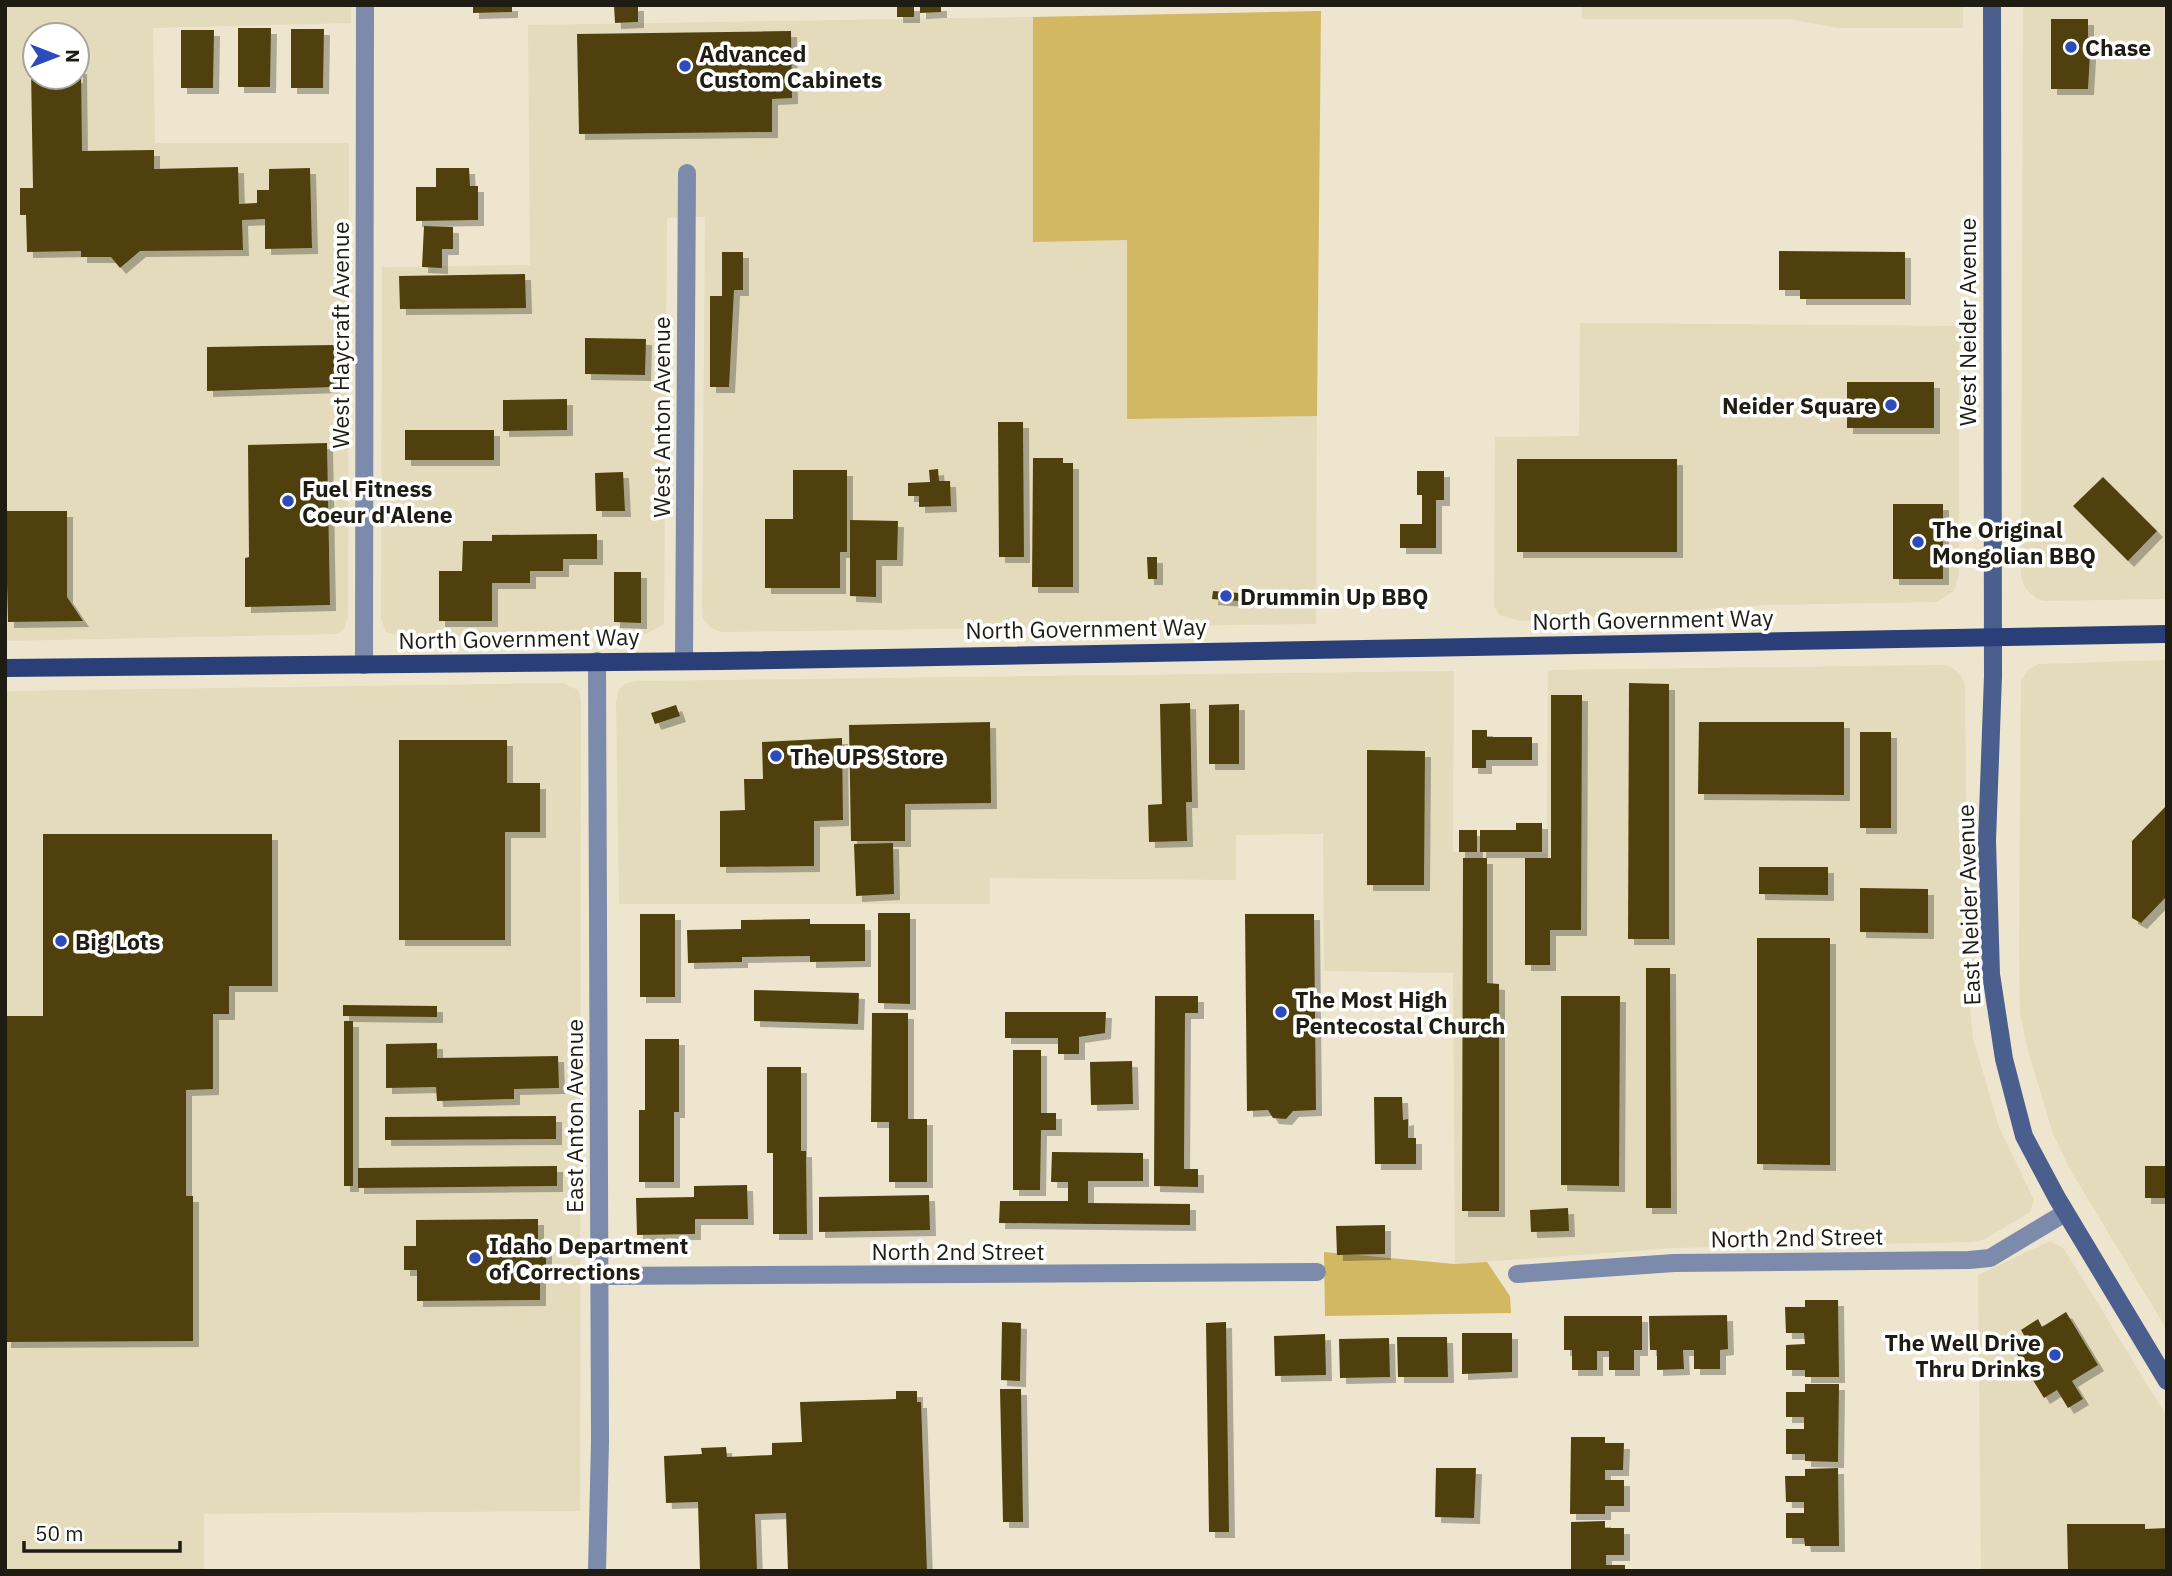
<svg xmlns="http://www.w3.org/2000/svg" width="2172" height="1576" font-family="'IBM Plex Sans',sans-serif">
<style>
.built{fill:#e4dbbc;fill-rule:evenodd}
.green{fill:#d2b862}
.building{fill:#4f410b;filter:url(#shadow)}
.lines{fill:none;stroke-linecap:round;stroke-linejoin:round}
.minor{stroke:#7c8bac;stroke-width:18}
.secondary{stroke:#4b5f8e;stroke-width:18}
.primary{stroke:#2a3f78;stroke-width:18}
.poi-dot{fill:#2c4cbc;stroke:#fff;stroke-width:2.5}
.labels{text-anchor:middle;dominant-baseline:central;stroke-width:7;stroke-linejoin:round;paint-order:stroke}
.poi-label{font-size:23px;font-weight:bold;fill:#1f1c14;stroke:#fff;text-anchor:start}
.street-label{font-size:23px;fill:#1f1c14;stroke:#fff}
</style>
<defs>
<filter id="shadow"><feDropShadow dx="6" dy="6" stdDeviation="0" flood-color="#0004"/></filter>
</defs>
<rect width="100%" height="100%" fill="#ede5ce"/>
<g class="built">
<path d="M5 5H351V23L153 28 155 143H349L348 616 345 628 338 634 5 641ZM35 35H77V77H35Z"/>
<path d="M1582 5H1963V28H1837L1790 19H1582Z"/>
<path d="M2023 5H2167V599L2044 601 2037 599 2026 589 2021 577Z"/>
<path d="M1033 17V241L1127 240 1128 418 1317 416 1316 624 721 632 711 628 703 618 702 605 705 217 667 218 664 624 646 634 400 636 386 632 381 619 382 267 530 265 528 25Z"/>
<path d="M1580 323 1959 326V574L1954 591 1937 602 1766 605 1521 621 1499 615 1494 606 1495 437 1579 436Z"/>
<path d="M2167 660V1330L2071 1171 2053 1134 2027 1047 2020 1013 2019 951 2021 681 2028 670 2039 664Z"/>
<path d="M1942 665 1951 667 1960 674 1965 684 1968 988 1973 1038 1999 1127 2034 1200 2030 1212 1985 1239 1972 1242 1673 1248 1455 1264 1453 973 1324 971 1323 834 1236 835V880L990 878V904H619L616 701 619 689 626 683 638 681 1454 671 1453 852 1547 853 1548 670Z"/>
<path d="M563 683 578 690 581 700 580 1511 204 1514V1571H5V691Z"/>
<path d="M2050 1241 2063 1248 2083 1279 2167 1417V1571H1981L1978 1275Z"/>
</g>
<g class="green">
<path d="M1321 11 1317 416 1127 419V240L1033 242V17Z"/>
<path d="M1324 1252 1455 1264 1487 1262 1510 1296 1511 1313 1325 1316Z"/>
</g>
<g class="building">
<path d="M473 5H512V12L473 13Z"/>
<path d="M614 5H638V22L615 23Z"/>
<rect x="897" y="5" width="17" height="12"/>
<path d="M920 5H941V12L920 13Z"/>
<path d="M2051 19H2088V37H2091L2088 89H2051Z"/>
<path d="M238 28H271L270 87H238Z"/>
<path d="M291 29H324L323 88H291Z"/>
<path d="M181 30H214L213 88H181Z"/>
<path d="M791 31 792 98 772 99V132L579 134 577 34Z"/>
<path d="M77 68H81L82 151 154 150V169L238 167 239 204 257 203V190H269V169L310 168 312 248 265 249V219L242 220 243 250 140 251 120 268 111 257H81V251L27 252 26 215H20V188H33L31 69H35V77H77Z"/>
<path d="M436 168H469L470 186H478V220L416 221V187H436Z"/>
<path d="M424 226 453 227V249H442V268L422 267Z"/>
<path d="M1779 251 1905 252V299H1800V290H1779Z"/>
<path d="M722 252H743V290H734L729 387H710V296H722Z"/>
<path d="M525 274 526 308 400 309 399 276Z"/>
<path d="M585 338 646 339 645 375 585 374Z"/>
<path d="M334 345V387L207 391V347Z"/>
<rect x="1847" y="382" width="87" height="46"/>
<path d="M567 399V430L503 431V400Z"/>
<path d="M998 422H1023L1024 557H999Z"/>
<rect x="405" y="430" width="89" height="30"/>
<path d="M327 443 330 605 245 607V558L249 557 248 445Z"/>
<path d="M1033 458H1063V463H1073V587H1032Z"/>
<rect x="1517" y="459" width="160" height="93"/>
<path d="M938 469 939 481H950L951 506 919 507V496H908V483L930 482 929 470Z"/>
<path d="M793 470H847V552H840V588H765V519H793Z"/>
<path d="M1417 471H1444V500H1436V548H1400V524H1422V495H1417Z"/>
<path d="M623 472 625 511H596L595 473Z"/>
<path d="M2103 477 2157 531 2128 561 2073 506Z"/>
<rect x="1893" y="504" width="50" height="75"/>
<path d="M5 511H67V597L83 621 8 622Z"/>
<path d="M850 520 898 521 897 560H876V597L850 596Z"/>
<path d="M597 534V559H563V571H530V583H492V621H439V571H462L463 541H492V535Z"/>
<path d="M1147 557H1157V579H1148Z"/>
<path d="M614 572H641V623L614 622Z"/>
<path d="M1213 591 1239 593V601L1212 599Z"/>
<path d="M1629 683 1669 684V939H1628Z"/>
<path d="M1551 695H1582L1581 930H1550V965H1525V858H1551Z"/>
<path d="M1190 703 1192 802H1186L1187 841 1149 842 1148 805 1162 804 1160 704Z"/>
<path d="M1239 704V764H1209V705Z"/>
<path d="M676 705 680 716 655 724 651 713Z"/>
<path d="M990 722 991 803 905 804V841H851L849 725Z"/>
<path d="M1699 722H1844V795L1698 794Z"/>
<path d="M1472 730H1487V737H1532V760H1486V768H1472Z"/>
<rect x="1860" y="732" width="31" height="96"/>
<path d="M842 738 843 820 814 821V866L720 867V811L745 810 744 779H763L762 742Z"/>
<path d="M399 740H507V783H540V832H505V940H399Z"/>
<path d="M1367 750 1425 751 1424 885H1367Z"/>
<path d="M2167 805V896L2141 923 2132 918V841Z"/>
<path d="M1516 823H1542V852H1480V830H1516Z"/>
<rect x="1459" y="830" width="18" height="22"/>
<path d="M43 834H272V986H229V1014H213V1089L186 1090V1196H193V1341L5 1342 6 1016H43Z"/>
<path d="M893 843 894 894 856 896 854 844Z"/>
<path d="M1463 858H1487V983L1499 984V1211H1462Z"/>
<path d="M1759 867H1828V895L1759 894Z"/>
<path d="M1860 888 1928 889V933L1860 932Z"/>
<path d="M878 913H910V1004L878 1003Z"/>
<rect x="640" y="914" width="35" height="83"/>
<path d="M1245 914H1314L1316 1110 1293 1111 1286 1119 1273 1118 1268 1110 1247 1111Z"/>
<path d="M810 919V924H865V961L810 962V956L742 957V962L688 963 687 930 741 929V920Z"/>
<path d="M1757 938H1830V1165L1757 1164Z"/>
<path d="M1646 968H1670L1671 1208H1646Z"/>
<path d="M754 990 859 993 858 1024 754 1021Z"/>
<path d="M1155 996H1198V1013H1185L1184 1169H1198V1187L1154 1186Z"/>
<path d="M1561 996H1620L1619 1186 1561 1185Z"/>
<path d="M343 1005 437 1006V1017L343 1016Z"/>
<path d="M1005 1012H1106L1105 1033 1079 1037V1054H1058V1038H1005Z"/>
<path d="M872 1013H908V1119H927V1182H889V1122H871Z"/>
<rect x="344" y="1021" width="9" height="165"/>
<path d="M645 1039H679V1112H674V1182H639V1110H645Z"/>
<path d="M437 1043V1058L558 1056 559 1088 514 1089V1099L437 1101 436 1087 386 1088V1044Z"/>
<path d="M1013 1050H1041V1113H1056V1130H1041L1040 1190H1013Z"/>
<path d="M1132 1061 1133 1104 1091 1105 1090 1062Z"/>
<path d="M767 1067H801V1151H806L807 1234H773V1153H767Z"/>
<path d="M1374 1097H1402L1403 1120 1408 1119V1138H1416V1164H1375Z"/>
<path d="M556 1116V1139L385 1140V1117Z"/>
<path d="M1052 1152 1143 1153V1181H1088V1203L1190 1204V1225L999 1223 1000 1201H1068V1182H1051Z"/>
<path d="M557 1166V1186L358 1188V1168Z"/>
<rect x="2145" y="1166" width="22" height="32"/>
<path d="M747 1185 748 1219H695V1234L637 1235 636 1198 694 1197V1186Z"/>
<path d="M929 1195 930 1230 819 1232V1197Z"/>
<path d="M1568 1208 1569 1231 1531 1232 1530 1210Z"/>
<path d="M538 1219V1243H546V1272H540V1300L417 1301V1270H404V1246H416V1220Z"/>
<path d="M1385 1225V1254L1337 1255 1336 1226Z"/>
<path d="M1805 1300H1838L1839 1377H1805V1370H1786V1345L1805 1344 1804 1333H1786L1785 1307H1805Z"/>
<path d="M2066 1312 2098 1365 2072 1381 2083 1399 2068 1408 2057 1390 2044 1398 2012 1346 2025 1337 2021 1330 2038 1319 2042 1327Z"/>
<path d="M1727 1315 1728 1349 1720 1350V1369H1694V1350H1683L1684 1369 1657 1370V1350H1650L1649 1316Z"/>
<path d="M1564 1316H1642V1350H1634V1370H1609V1351H1597V1370H1572V1350H1564Z"/>
<path d="M1002 1322 1021 1323 1020 1381 1001 1380Z"/>
<path d="M1226 1322 1229 1532H1209L1206 1323Z"/>
<path d="M1462 1333H1512V1372L1462 1374Z"/>
<path d="M1325 1334 1326 1375 1275 1376 1274 1336Z"/>
<path d="M1397 1337H1447L1448 1377H1398Z"/>
<path d="M1389 1338 1390 1377 1340 1378 1339 1339Z"/>
<path d="M1805 1384H1839L1838 1462 1805 1461V1454H1786V1429H1804V1417H1786V1392H1805Z"/>
<path d="M1000 1389H1021L1023 1522H1003Z"/>
<path d="M896 1391H917V1402H921L927 1571H788L786 1513 755 1514 757 1571H700L698 1502 666 1503 664 1456 702 1454 701 1448 726 1447 727 1457 772 1455V1443L802 1442 800 1402 896 1399Z"/>
<path d="M1571 1437H1605V1443H1624L1623 1470H1605V1480H1624V1506H1605V1514H1570Z"/>
<path d="M1436 1468H1476L1474 1518 1435 1517Z"/>
<path d="M1838 1468 1839 1546H1805L1804 1538H1786V1513H1804V1502H1786L1785 1476H1805V1469Z"/>
<path d="M1605 1521V1528H1624V1555H1606V1565H1625V1571H1571V1522Z"/>
<path d="M2067 1524H2145V1529L2167 1528V1571H2068Z"/>
</g>
<g class="lines">
<g class="minor">
<path d="M597 661 600 1441 597 1571"/>
<path d="M684 661 687 173"/>
<path d="M364 665 365 5"/>
<path d="M1517 1274 1674 1263 1969 1260 1990 1258 2065 1213"/>
<path d="M599 1276 1317 1272"/>
</g>
<path class="secondary" d="M1992 5 1993 676 1987 841 1991 974 2004 1059 2024 1136 2057 1198 2167 1381"/>
<path class="primary" d="M5 668 721 661 2167 634"/>
</g>
<g class="poi-dot">
<circle cx="2071" cy="47" r="7"/>
<circle cx="685" cy="66" r="7"/>
<circle cx="1891" cy="405" r="7"/>
<circle cx="288" cy="501" r="7"/>
<circle cx="1918" cy="542" r="7"/>
<circle cx="1226" cy="596" r="7"/>
<circle cx="776" cy="756" r="7"/>
<circle cx="61" cy="941" r="7"/>
<circle cx="1281" cy="1012" r="7"/>
<circle cx="475" cy="1258" r="7"/>
<circle cx="2055" cy="1355" r="7"/>
</g>
<g class="labels">
<g class="poi-label">
<text x="2085" y="47">Chase</text>
<text x="699" y="53">Advanced<tspan x="699" dy="26">Custom Cabinets</tspan></text>
<text x="1877" y="405" text-anchor="end">Neider Square</text>
<text x="302" y="488">Fuel Fitness<tspan x="302" dy="26">Coeur d'Alene</tspan></text>
<text x="1932" y="529">The Original<tspan x="1932" dy="26">Mongolian BBQ</tspan></text>
<text x="1240" y="596">Drummin Up BBQ</text>
<text x="790" y="756">The UPS Store</text>
<text x="75" y="941">Big Lots</text>
<text x="1295" y="999">The Most High<tspan x="1295" dy="26">Pentecostal Church</tspan></text>
<text x="489" y="1245">Idaho Department<tspan x="489" dy="26">of Corrections</tspan></text>
<text x="2041" y="1342" text-anchor="end">The Well Drive<tspan x="2041" dy="26">Thru Drinks</tspan></text>
</g>
<g class="street-label">
<text transform="translate(1967 322) rotate(-90)">West Neider Avenue</text>
<text transform="translate(340 335) rotate(-90)">West Haycraft Avenue</text>
<text transform="translate(661 417) rotate(-90)">West Anton Avenue</text>
<text transform="translate(1653 619) rotate(-1)">North Government Way</text>
<text transform="translate(1086 628) rotate(-1)">North Government Way</text>
<text transform="translate(519 638) rotate(-1)">North Government Way</text>
<text transform="translate(1968 905) rotate(-92)">East Neider Avenue</text>
<text transform="translate(574 1116) rotate(-90)">East Anton Avenue</text>
<text transform="translate(1797 1237) rotate(-1)">North 2nd Street</text>
<text x="958" y="1251">North 2nd Street</text>
</g>
</g>
<rect width="2172" height="1576" fill="none" stroke="#1f1c14" stroke-width="14"/>
<g transform="translate(56 56) rotate(90)"><circle r="33" fill="#ffffff" stroke="#a5a4a1" stroke-width="2"/>
<path d="M0-5L12 26L0 18L-12 26Z" fill="#2c4cbc"/>
<text y="-10" font-size="19" font-weight="bold" text-anchor="middle" fill="#1f1c14">N</text>
</g>
<path d="M24 1541v10h156v-10" fill="none" stroke="#1f1c14" stroke-width="3.5"/>
<text x="35" y="1541" font-size="21" fill="#1f1c14" stroke="#ffffff" stroke-width="5" paint-order="stroke">50 m</text>
</svg>
